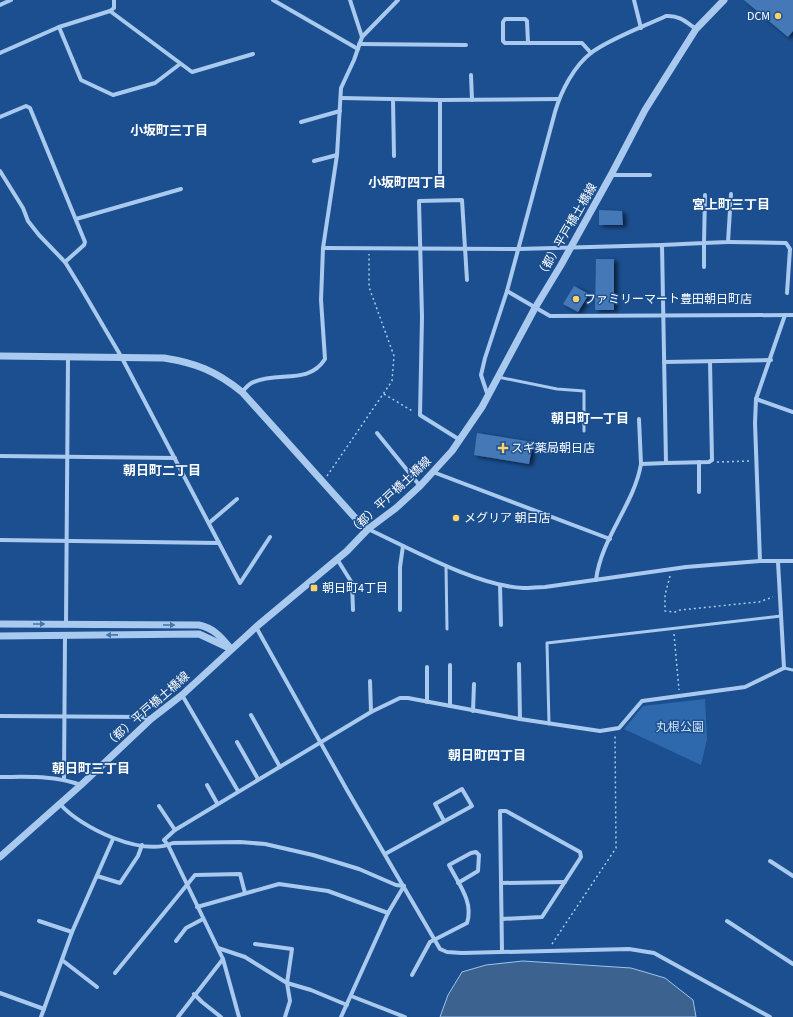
<svg xmlns="http://www.w3.org/2000/svg" width="793" height="1017" font-family="'Source Sans 3','Noto Sans JP',sans-serif">
<style>
.green{fill:#2e69ad}
.water{fill:#3c6290;stroke:#9cc4f0}
.building{fill:#4478b7;filter:url(#shadow)}
.lines{fill:none;stroke-linecap:round;stroke-linejoin:round}
.path{stroke:#a9c9ee;stroke-width:1.5;stroke-dasharray:2 3;stroke-linecap:butt}
.service{stroke:#a9c9ee;stroke-width:3}
.minor{stroke:#a9c9ee;stroke-width:4}
.tertiary{stroke:#a9c9ee;stroke-width:7}
.oneway{fill:#4674ac}
.poi-dot{fill:#ffd166;stroke:#1b4f8f;stroke-width:1.5}
.labels{text-anchor:middle;dominant-baseline:central;stroke-width:3;stroke-linejoin:round;paint-order:stroke}
.poi-label{font-size:12px;fill:#fff;stroke:#1b4f8f;text-anchor:start}
.street-label{font-size:12px;fill:#fff;stroke:#1b4f8f}
.park-label{font-size:12px;fill:#cfe3fa;stroke:#1b4f8f}
.neighbourhood-label{font-size:13px;font-weight:bold;fill:#fff;stroke:#1b4f8f}
</style>
<defs>
<filter id="shadow"><feDropShadow dx="3.5" dy="2" stdDeviation="2" flood-color="#0009"/></filter>
</defs>
<rect width="100%" height="100%" fill="#1b4f8f"/>
<path class="green" d="M705 699 707 739 701 765 624 729 643 706Z"/>
<path class="water" d="M523 961 631 968 665 978 693 1000 696 1017H440L448 995 462 972 486 965Z"/>
<g class="building">
<path d="M744 0H793V31L788 37Z"/>
<path d="M599 210 622 211 623 225H599Z"/>
<path d="M596 259H614V310H595Z"/>
<path d="M574 286 589 294 578 312 563 304Z"/>
<path d="M477 433 533 442 529 464 474 455Z"/>
</g>
<g class="lines">
<g class="path">
<path d="M384 394 414 412"/>
<path d="M717 462 751 461"/>
<path d="M327 476 392 381 394 356 369 287V254"/>
<path d="M670 576 665 595V611L675 612 680 610 759 602 773 597"/>
<path d="M674 634 679 690"/>
<path d="M552 944 616 848 615 736"/>
</g>
<g class="service">
<path d="M498 377 557 389 584 391V431"/>
<path d="M446 566 447 629"/>
<path d="M784 668 793 670"/>
<path d="M549 724 547 643 781 616"/>
</g>
<g class="minor">
<path d="M273 0 358 49"/>
<path d="M350 0 362 37"/>
<path d="M634 0 641 28"/>
<path d="M0 5 11 0"/>
<path d="M110 11 192 72 253 54"/>
<path d="M59 27 81 80 113 95 155 83 180 64"/>
<path d="M528 43 527 21 525 19H505L503 22V41L505 43H582L591 53"/>
<path d="M359 44 466 45"/>
<path d="M0 53 59 27 110 11 114 8V0"/>
<path d="M471 75 472 100"/>
<path d="M341 98 440 100 559 99"/>
<path d="M393 100 394 156"/>
<path d="M440 100V173"/>
<path d="M0 117 26 106 30 108 85 242 84 245 65 262"/>
<path d="M301 122 340 111"/>
<path d="M314 161 337 155"/>
<path d="M0 171 23 208 28 221 39 235 65 262 81 288 122 358 240 583 270 537"/>
<path d="M611 175H650"/>
<path d="M76 219 181 189"/>
<path d="M728 242 786 243 790 249 787 293"/>
<path d="M662 245 704 243 705 195"/>
<path d="M323 248 518 249 662 245 666 463 641 464C634 505 601 538 596 580"/>
<path d="M704 267V243L728 242 731 194"/>
<path d="M507 291 550 316 793 315"/>
<path d="M664 362 771 360"/>
<path d="M242 392C245 389 249 383 254 382 278 371 309 385 325 359L321 300 323 248 337 155 341 88 354 60 362 37 398 0"/>
<path d="M488 396 481 375 485 358 507 291 555 112C561 91 574 66 591 53 609 39 645 26 666 16 679 15 686 22 696 29"/>
<path d="M756 399 793 412"/>
<path d="M639 419 641 464"/>
<path d="M377 433 420 486"/>
<path d="M460 440 420 415 422 317 419 201 462 200 467 280"/>
<path d="M0 456 175 458"/>
<path d="M699 462V492"/>
<path d="M666 463 709 462 712 460 710 362"/>
<path d="M433 472 610 539"/>
<path d="M209 523 237 499"/>
<path d="M368 529C411 549 477 586 523 588 531 588 538 587 545 587L686 567 760 561H793"/>
<path d="M0 540 219 543"/>
<path d="M337 559 352 583 353 610"/>
<path d="M760 561 755 423 756 399 785 315"/>
<path d="M500 585 501 625"/>
<path d="M400 610V567L403 546"/>
<path d="M66 624 68 358"/>
<path d="M256 627 347 790 440 949 447 952 462 953 629 949 654 953 770 1017"/>
<path d="M519 664 520 719"/>
<path d="M370 681 371 712"/>
<path d="M182 695 238 791"/>
<path d="M427 702V667"/>
<path d="M450 706V665"/>
<path d="M473 711 474 684"/>
<path d="M251 715 280 767"/>
<path d="M0 716 142 717 151 719"/>
<path d="M237 742 258 779"/>
<path d="M0 777C28 777 54 775 81 785"/>
<path d="M64 779 65 636"/>
<path d="M207 785 217 803"/>
<path d="M60 804C81 828 142 857 173 843L240 842 265 844 313 855 359 869 396 885 404 886"/>
<path d="M159 806 175 830"/>
<path d="M385 854 472 806 462 789 435 804 444 821"/>
<path d="M770 861 793 876"/>
<path d="M97 876 120 883 138 856 142 845"/>
<path d="M502 883 565 882"/>
<path d="M197 907 279 884 328 891 388 913"/>
<path d="M39 921 72 932"/>
<path d="M727 921 793 964"/>
<path d="M176 941 186 928 203 919"/>
<path d="M255 944 292 949 287 983 311 990 347 1005"/>
<path d="M218 948 245 957 287 983 290 1001 285 1017"/>
<path d="M502 952 500 811H506L580 852 581 857 542 917 502 919"/>
<path d="M62 960 97 987"/>
<path d="M115 973 195 875 240 874 245 893"/>
<path d="M412 975 430 942 467 923C474 902 458 883 449 865L471 853 476 852 479 855 478 871 458 883"/>
<path d="M0 993 44 1009"/>
<path d="M194 994 202 1002 221 1017"/>
<path d="M351 996 405 1017"/>
<path d="M41 1017 72 932 113 839"/>
<path d="M178 1017 223 959"/>
<path d="M239 1017 223 959 168 845 164 840 175 830 371 712 400 698H408L520 719 600 731 619 728 642 701 745 687 784 668 778 562"/>
<path d="M341 1017 388 913 404 886"/>
</g>
<g class="tertiary">
<path d="M0 356 164 358C196 363 216 371 242 392L358 521 368 529"/>
<path d="M0 624 199 625C214 628 222 638 231 649"/>
<path d="M0 636 199 634 227 647"/>
<path d="M0 857 81 785 151 719 182 695 256 627 347 551 368 529 396 508 420 486 452 451 482 407 535 308 561 265 611 175 645 110 696 29 724 0"/>
</g>
</g>
<defs><path id="oneway-solid" d="M-6-.8H1V-3.2L6.5 0L1 3.2V.8H-6Z"/></defs>
<g class="oneway">
<use href="#oneway-solid" transform="translate(39 624)"/>
<use href="#oneway-solid" transform="translate(169 625)"/>
<use href="#oneway-solid" transform="translate(112 635) rotate(179)"/>
</g>
<g class="poi-dot">
<circle cx="778" cy="16" r="4"/>
<circle cx="576" cy="299" r="4"/>
<path d="M501 442h4v4h4v4h-4v4h-4v-4h-4v-4h4z"/>
<circle cx="456" cy="518" r="4"/>
<rect x="310" y="584" width="8" height="8" rx="2"/>
</g>
<g class="labels">
<g class="poi-label">
<text x="770" y="16" text-anchor="end">DCM</text>
<text x="584" y="299">ファミリーマート豊田朝日町店</text>
<text x="511" y="448">スギ薬局朝日店</text>
<text x="464" y="518">メグリア 朝日店</text>
<text x="322" y="588">朝日町4丁目</text>
</g>
<g class="street-label">
<text transform="translate(567 231) rotate(-60)">（都）平戸橋土橋線</text>
<text transform="translate(390 496) rotate(-43)">（都）平戸橋土橋線</text>
<text transform="translate(147 710) rotate(-41)">（都）平戸橋土橋線</text>
</g>
<g class="park-label">
<text x="680" y="727">丸根公園</text>
</g>
<g class="neighbourhood-label">
<text x="169" y="131">小坂町三丁目</text>
<text x="407" y="183">小坂町四丁目</text>
<text x="731" y="205">宮上町三丁目</text>
<text x="590" y="419">朝日町一丁目</text>
<text x="162" y="471">朝日町二丁目</text>
<text x="487" y="756">朝日町四丁目</text>
<text x="91" y="769">朝日町三丁目</text>
</g>
</g>
</svg>
